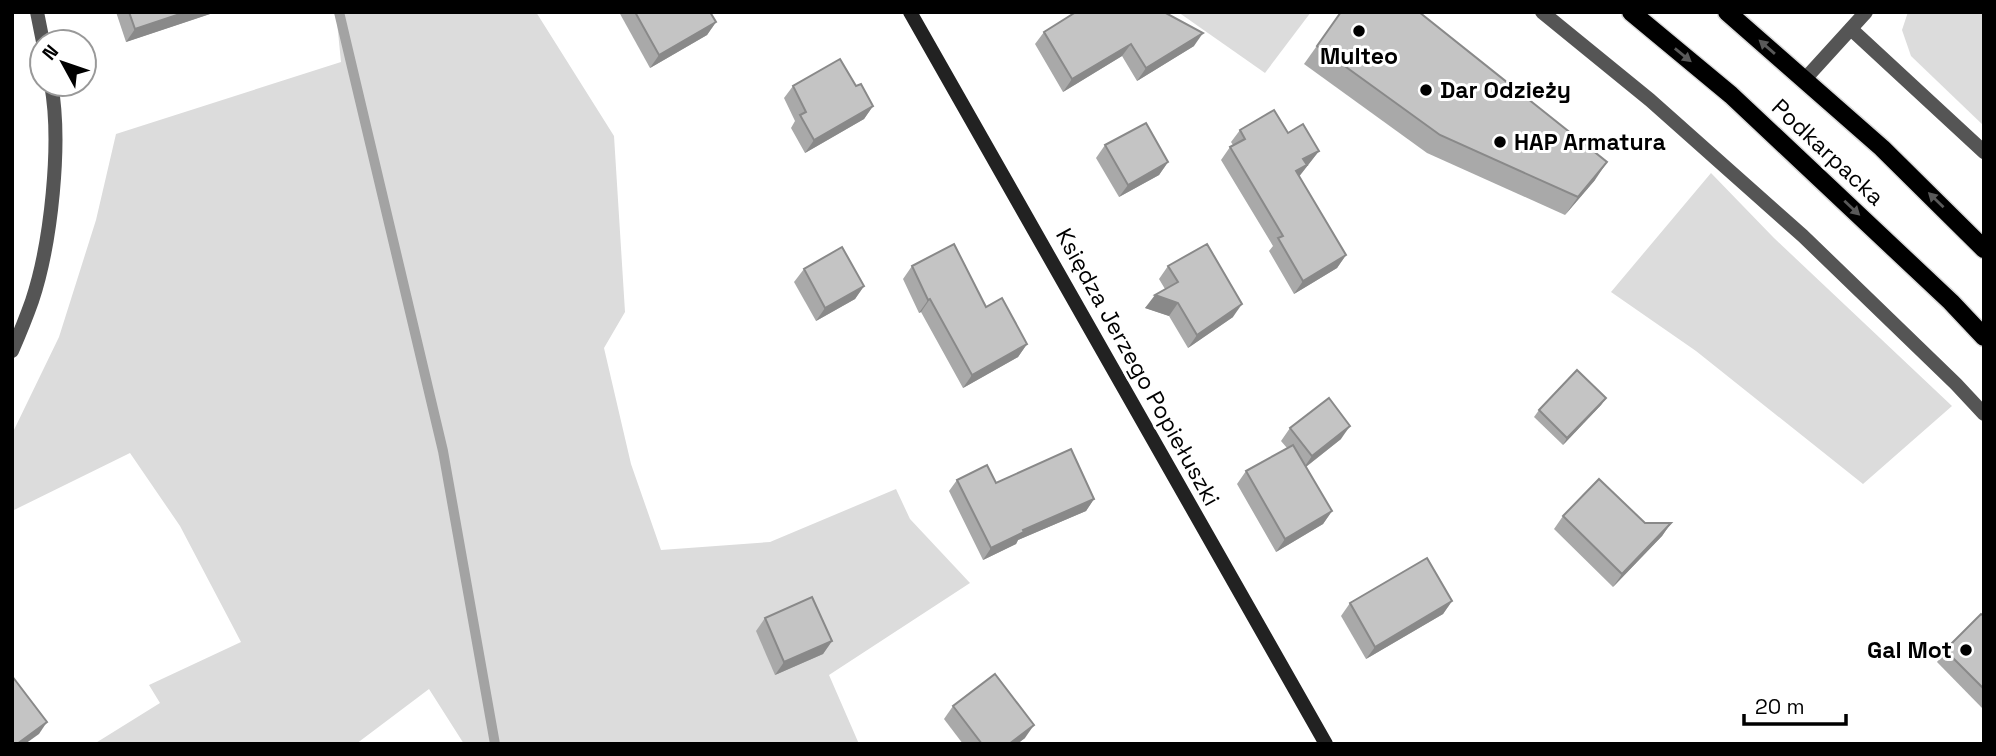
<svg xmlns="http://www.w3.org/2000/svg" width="1996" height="756" font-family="'Space Grotesk',sans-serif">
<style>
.green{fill:#dcdcdc}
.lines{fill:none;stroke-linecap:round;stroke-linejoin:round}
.stream{stroke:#a3a3a3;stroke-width:10}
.primary-casing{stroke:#dbdbdb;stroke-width:21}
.lane{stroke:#555;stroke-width:14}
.street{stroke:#555;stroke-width:14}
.secondary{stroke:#222;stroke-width:14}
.primary{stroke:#000;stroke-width:18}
.wall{fill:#a9a9a9}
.shaded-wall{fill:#898989}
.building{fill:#c4c4c4;stroke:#898989;stroke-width:2}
.oneway{fill:#595959}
.poi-dot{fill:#000;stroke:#fff;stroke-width:2.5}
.labels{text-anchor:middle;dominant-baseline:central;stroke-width:6;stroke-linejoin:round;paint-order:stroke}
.poi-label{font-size:23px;font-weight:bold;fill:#000;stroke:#fff;text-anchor:start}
.street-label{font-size:23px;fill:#000;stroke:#fff}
</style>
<rect width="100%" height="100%" fill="#fff"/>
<g class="green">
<path d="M336 12H536L614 136 625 312 604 348 631 464 661 550 770 542 896 489 910 519 970 583 829 675 859 744H464L429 689 356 744H94L160 703 149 685 241 642 180 526 130 453 12 511V434L59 337 96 220 116 134 341 62Z"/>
<path d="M1178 12H1311L1265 73Z"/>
<path d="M1908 12H1984V126L1911 56 1902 30Z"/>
<path d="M1711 173 1774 238 1952 406 1863 484 1696 351 1611 292Z"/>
</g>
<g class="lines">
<path class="stream" d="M339 12 443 451 495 744"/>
<g class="primary-casing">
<g id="primary">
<path d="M1631 12 1731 95 1951 302 1984 337"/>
<path d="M1727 12 1882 148 1984 249"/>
</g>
</g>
<g class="lane">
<path d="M1851 29 1984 152"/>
<path d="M1805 79 1866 12"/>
</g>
<g class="street">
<path d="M37 12 43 42"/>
<path d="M1542 12 1650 100 1803 236 1956 384 1984 414"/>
<path d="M12 351C19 335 26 318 32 301 51 244 62 143 51 84"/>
</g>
<path class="secondary" d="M910 12 1326 744"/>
<use href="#primary" class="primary"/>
</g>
<g class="wall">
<path d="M116 12H216L126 42Z"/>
<path d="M619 12H710L716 22 707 35 650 68Z"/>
<path d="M1341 12 1595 180 1565 215 1427 153 1304 64Z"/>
<path d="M1044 32 1194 46 1137 81 1122 56 1063 92 1035 44Z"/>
<path d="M793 86H856L873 106 864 119 805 153 791 128 795 121 784 98Z"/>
<path d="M1240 130 1288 133 1319 151 1299 176 1346 255 1337 268 1294 294 1269 251 1273 246 1221 160 1230 147 1233 145 1231 142Z"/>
<path d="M1105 145 1168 162 1159 175 1119 197 1096 158Z"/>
<path d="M912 266 986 307 1027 344 1018 357 963 388 921 312 919 313 903 279Z"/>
<path d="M1168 266 1233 317 1188 348 1169 316 1145 308 1165 289 1159 279Z"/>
<path d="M804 269 864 286 855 299 816 321 794 282Z"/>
<path d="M1606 398 1601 405 1563 445 1534 417 1539 410Z"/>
<path d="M1290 428 1341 439 1306 467 1332 511 1323 524 1276 552 1237 484 1246 471 1287 448 1281 441Z"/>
<path d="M957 480 996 483 1094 499 1086 511 1018 540 1016 544 983 560 949 491Z"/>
<path d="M1563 516 1645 523H1671L1662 536 1613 587 1554 529Z"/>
<path d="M1452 601 1443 614 1366 659 1341 616 1350 603Z"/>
<path d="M1984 616V710L1937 662 1945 650Z"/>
<path d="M765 618 832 641 823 654 775 675 756 631Z"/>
<path d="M953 706 1025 738 1017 744H963L944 719Z"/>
</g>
<g class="shaded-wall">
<path d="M186 12H216L126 42 135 29Z"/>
<path d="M716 22 707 35 650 68 659 55Z"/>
<path d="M1203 33 1194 46 1137 81 1146 68Z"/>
<path d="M1131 44 1122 56 1063 92 1072 79Z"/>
<path d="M873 106 864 119 805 153 814 140Z"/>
<path d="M1319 151 1298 178 1287 184 1303 159Z"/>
<path d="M1168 162 1159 175 1119 197 1128 185Z"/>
<path d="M1607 162 1595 180 1565 215 1578 197Z"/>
<path d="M1346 255 1337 268 1294 294 1303 281Z"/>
<path d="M864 286 855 299 816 321 825 308Z"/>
<path d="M1155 295 1178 303 1169 316 1145 308Z"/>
<path d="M930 299 921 312 919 313 928 300Z"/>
<path d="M1242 304 1233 317 1188 348 1197 335Z"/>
<path d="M1027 344 1018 357 963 388 972 375Z"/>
<path d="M1606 398 1601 405 1563 445 1567 438Z"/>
<path d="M1350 426 1341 439 1303 469 1312 456Z"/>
<path d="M1094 499 1086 511 1018 540 1016 544 983 560 991 548 1023 530Z"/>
<path d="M1332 511 1323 524 1276 552 1285 539Z"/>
<path d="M1671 523 1662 536 1613 587 1622 574Z"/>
<path d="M1452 601 1443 614 1366 659 1375 647Z"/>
<path d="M832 641 823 654 775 675 784 662Z"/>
<path d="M47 722 39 734 25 744H17Z"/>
<path d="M1034 725 1025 738 1017 744H1009Z"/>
</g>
<g class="building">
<path d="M129 12H186L135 29Z"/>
<path d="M635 12H710L716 22 659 55Z"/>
<path d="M1076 12H1164L1203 33 1146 68 1131 44 1072 79 1044 32Z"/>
<path d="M1341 12H1419L1607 162 1578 197 1440 135 1317 46Z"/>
<path d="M840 59 856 86 861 84 873 106 814 140 800 115 806 112 793 86Z"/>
<path d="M1274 110 1288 133 1303 124 1319 151 1303 159 1307 165 1296 171 1346 255 1303 281 1278 238 1283 236 1230 147 1245 139 1240 130Z"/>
<path d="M1146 123 1168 162 1128 185 1105 145Z"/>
<path d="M954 244 986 307 1002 298 1027 344 972 375 930 299 928 300 912 266Z"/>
<path d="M1207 244 1242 304 1197 335 1178 303 1155 295 1178 282 1168 266Z"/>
<path d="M842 247 864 286 825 308 804 269Z"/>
<path d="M1577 370 1606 398 1567 438 1539 410Z"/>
<path d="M1329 398 1350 426 1312 456 1290 428Z"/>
<path d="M1293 445 1332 511 1285 539 1246 471Z"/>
<path d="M1071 449 1094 499 1023 530 1024 532 991 548 957 480 987 465 996 483Z"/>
<path d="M1599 479 1645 523H1671L1622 574 1563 516Z"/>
<path d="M1427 558 1452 601 1375 647 1350 603Z"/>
<path d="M812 597 832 641 784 662 765 618Z"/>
<path d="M1981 614 1984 616V689L1945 650Z"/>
<path d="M995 674 1034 725 1009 744H982L953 706Z"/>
<path d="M12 676 47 722 17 744H12Z"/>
</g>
<defs><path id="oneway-solid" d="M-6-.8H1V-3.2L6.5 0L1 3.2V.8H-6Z" transform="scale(1.75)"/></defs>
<g class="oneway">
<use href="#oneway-solid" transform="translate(1767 47) rotate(-139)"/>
<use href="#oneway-solid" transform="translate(1683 55) rotate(39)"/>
<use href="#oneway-solid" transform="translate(1936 200) rotate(-136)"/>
<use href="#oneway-solid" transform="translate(1852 208) rotate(43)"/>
</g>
<g class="poi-dot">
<circle cx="1359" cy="31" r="7"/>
<circle cx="1426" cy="90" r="7"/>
<circle cx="1500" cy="142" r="7"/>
<circle cx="1966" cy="650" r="7"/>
</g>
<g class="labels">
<g class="poi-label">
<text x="1359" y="56" text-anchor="middle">Multeo</text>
<text x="1440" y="90">Dar Odzieży</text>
<text x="1514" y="142">HAP Armatura</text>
<text x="1952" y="650" text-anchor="end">Gal Mot</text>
</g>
<g class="street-label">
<text transform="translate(1828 152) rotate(43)">Podkarpacka</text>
<text transform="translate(1138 367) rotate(61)">Księdza Jerzego Popiełuszki</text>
</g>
</g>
<rect width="1996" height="756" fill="none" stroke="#000000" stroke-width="28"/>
<g transform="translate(63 63) rotate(310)"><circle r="33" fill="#ffffff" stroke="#999999" stroke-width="2"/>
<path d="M0-5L12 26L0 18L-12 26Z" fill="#000000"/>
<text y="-10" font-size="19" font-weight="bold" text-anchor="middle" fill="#000000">N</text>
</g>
<path d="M1744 714v10h102v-10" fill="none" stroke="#000000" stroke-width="3.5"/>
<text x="1755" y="714" font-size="21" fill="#000000" stroke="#ffffff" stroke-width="5" paint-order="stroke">20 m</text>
</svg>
